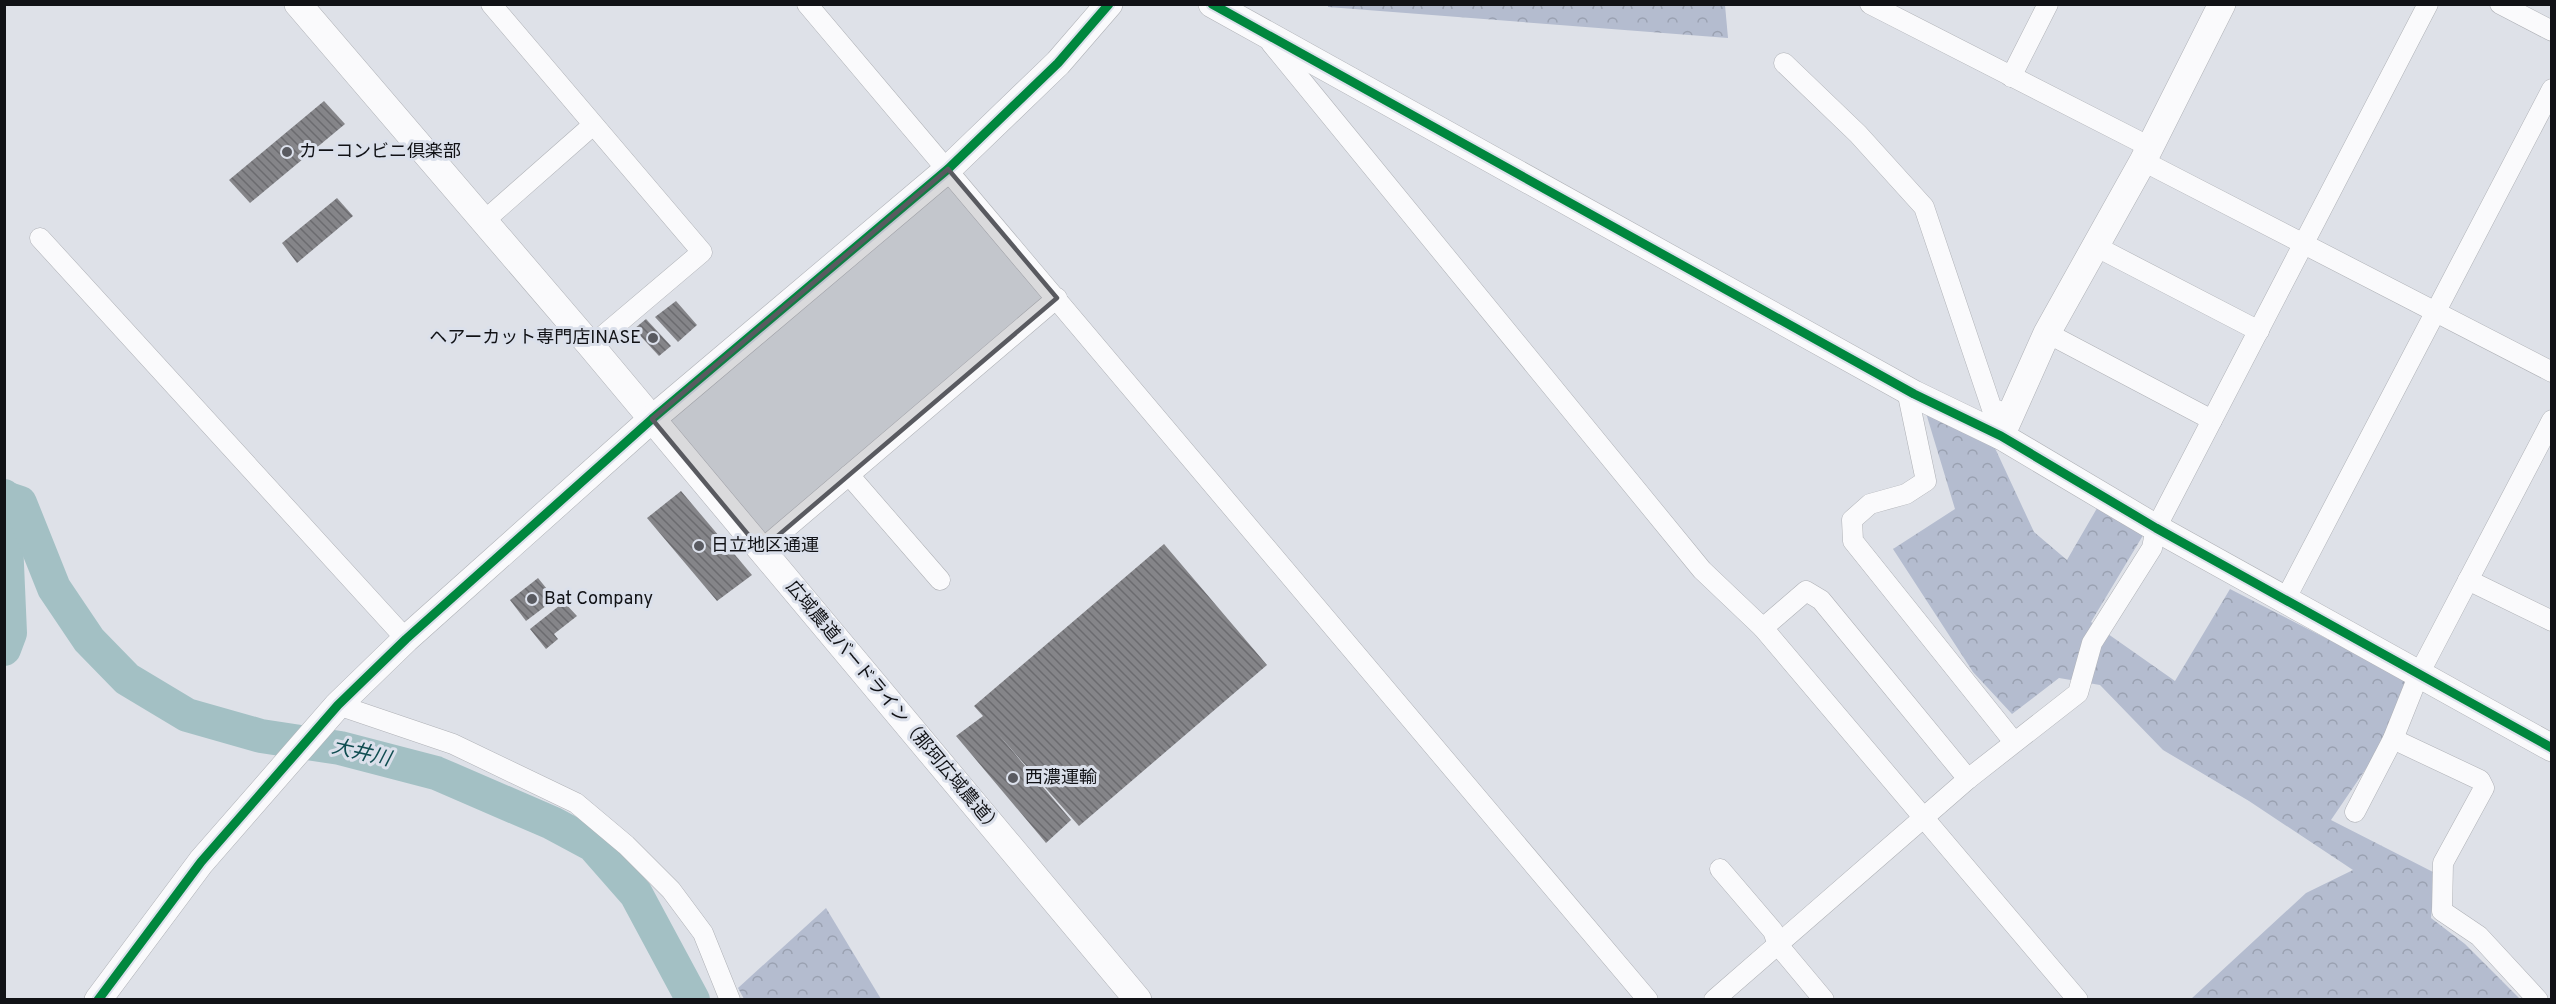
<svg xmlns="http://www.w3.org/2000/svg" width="2556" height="1004" font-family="Overpass,'Noto Sans JP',sans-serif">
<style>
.forest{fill:url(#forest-crowns)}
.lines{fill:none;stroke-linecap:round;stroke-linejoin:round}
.river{stroke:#a3c0c4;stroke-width:34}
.building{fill:url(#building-back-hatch)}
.street-casing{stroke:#afb1b6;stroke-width:21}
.secondary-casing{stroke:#afb1b6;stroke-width:28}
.street{stroke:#fafafc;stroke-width:20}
.secondary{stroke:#fafafc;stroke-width:27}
.cycleway-casing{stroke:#dbe0eb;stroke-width:13}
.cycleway{stroke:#00873e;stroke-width:9}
.marked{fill:#595a60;fill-opacity:0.2;stroke:#595a60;stroke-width:4.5;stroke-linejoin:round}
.poi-dot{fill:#595a60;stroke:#dbe0eb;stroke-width:2}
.labels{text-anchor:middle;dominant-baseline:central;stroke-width:6;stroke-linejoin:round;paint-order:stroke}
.poi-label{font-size:18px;fill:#111216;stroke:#dbe0eb;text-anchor:start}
.street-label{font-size:18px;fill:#111216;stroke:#dbe0eb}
.water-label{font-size:20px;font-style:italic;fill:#104d51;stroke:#dbe0eb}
</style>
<defs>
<pattern id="forest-crowns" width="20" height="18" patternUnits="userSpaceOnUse" patternTransform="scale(1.5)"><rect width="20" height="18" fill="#b4bccf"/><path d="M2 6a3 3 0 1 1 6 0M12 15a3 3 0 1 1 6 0" fill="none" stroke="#9aa1b1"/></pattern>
<pattern id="building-back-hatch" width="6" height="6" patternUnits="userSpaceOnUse" patternTransform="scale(1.5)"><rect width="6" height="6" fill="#858589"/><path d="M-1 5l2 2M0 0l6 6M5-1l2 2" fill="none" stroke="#6b6b6f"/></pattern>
</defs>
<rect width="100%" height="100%" fill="#dee1e8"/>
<g class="forest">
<path d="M1328 5H1725L1728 38 1328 7Z"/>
<path d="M1926 413 1994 446 2034 532 2067 560 2100 503 2145 532 2091 622 2175 681 2230 589 2407 680 2380 748 2331 820 2435 873 2431 918 2465 944 2520 999H2191L2306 893 2353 870 2249 801 2163 750 2100 685 2059 678 2012 714 1973 672 1893 549 1955 509Z"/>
<path d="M826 908 881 999H744L738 988Z"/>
</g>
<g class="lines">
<g class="river">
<path d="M4 496 10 633 4 649"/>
<path d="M5 498 20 503 54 588 89 640 127 679 187 715 261 736 340 748 436 773 552 823 593 845 636 894 693 1000"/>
</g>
</g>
<g class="building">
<path d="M324 101 345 124 250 203 229 180Z"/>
<path d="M337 198 353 216 297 263 282 243Z"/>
<path d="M676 301 697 325 678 342 655 317Z"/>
<path d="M646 319 671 346 659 356 634 329Z"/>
<path d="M681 491 752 575 717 601 647 518Z"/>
<path d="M1164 544 1267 665 1079 826 998 734 1071 820 1046 843 956 736 983 716 974 706Z"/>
<path d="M538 578 555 599 526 621 510 600Z"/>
<path d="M564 602 577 616 554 634 558 639 546 649 530 629Z"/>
</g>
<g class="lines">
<g class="street-casing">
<g id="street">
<path d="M491 4 702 252 591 346"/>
<path d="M807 4 1648 1000"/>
<path d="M1870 4 2150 147"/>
<path d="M2500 4 2552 31"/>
<path d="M1271 43 1702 570 1763 628 2078 1000"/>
<path d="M1784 63 1858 134 1924 207 1992 409 2010 414"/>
<path d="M2011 77 2048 4"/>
<path d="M2143 161 2552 372"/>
<path d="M484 221 593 125"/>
<path d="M40 238 406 639"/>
<path d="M2095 246 2259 331"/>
<path d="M2047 333 2212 420"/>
<path d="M1914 394 1909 400 1926 481 1906 494 1870 504 1852 520 1853 541 2014 742"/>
<path d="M849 475 940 580"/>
<path d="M761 550 1057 298"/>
<path d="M2468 580 2552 621"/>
<path d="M2285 600 2552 89"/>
<path d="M1763 628 1806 591 1821 600 1968 779"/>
<path d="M338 705 453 744 576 803 626 845 671 890 703 933 730 1000"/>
<path d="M2393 739 2480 780 2484 788 2443 863 2442 911 2479 936 2538 1000"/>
<path d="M2355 812 2393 739 2419 674 2552 420"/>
<path d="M1720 869 1773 931 1778 945 1824 1000"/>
<path d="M1714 1000 1968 779 2078 693 2092 643 2152 548 2156 528 2428 4"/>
</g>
</g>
<g class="secondary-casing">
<g id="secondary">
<path d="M298 4 591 346 1138 1000"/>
<path d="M1212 4 1914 394 2001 436 2156 528 2552 748"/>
<path d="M2001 436 2047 333 2143 161 2222 4"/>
<path d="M98 1000 201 862 338 705 406 639 652 419 948 169 1058 63 1109 4"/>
</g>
</g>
<use href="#street" class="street"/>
<use href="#secondary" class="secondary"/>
<g class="cycleway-casing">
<g id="cycleway">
<path d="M1212 4 1914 394 2001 436 2156 528 2552 748"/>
<path d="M98 1000 201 862 338 705 406 639 652 419 948 169 1058 63 1109 4"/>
</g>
</g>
<use href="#cycleway" class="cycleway"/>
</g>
<path class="marked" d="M948 169 1057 298 761 550 652 419Z"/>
<g class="poi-dot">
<circle cx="287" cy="152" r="6"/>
<circle cx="653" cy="338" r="6"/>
<circle cx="699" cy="546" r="6"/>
<circle cx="532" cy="599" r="6"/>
<circle cx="1013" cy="778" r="6"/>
</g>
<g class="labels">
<g class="poi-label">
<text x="299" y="152">カーコンビニ倶楽部</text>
<text x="641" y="338" text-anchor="end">ヘアーカット専門店INASE</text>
<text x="711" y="546">日立地区通運</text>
<text x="544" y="599">Bat Company</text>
<text x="1025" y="778">西濃運輸</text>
</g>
<g class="street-label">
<text transform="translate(893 708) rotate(50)">広域農道バードライン（那珂広域農道）</text>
</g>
<g class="water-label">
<text transform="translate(361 754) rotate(13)">大井川</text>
</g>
</g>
<rect width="2556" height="1004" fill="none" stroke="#111216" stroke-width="12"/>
</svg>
